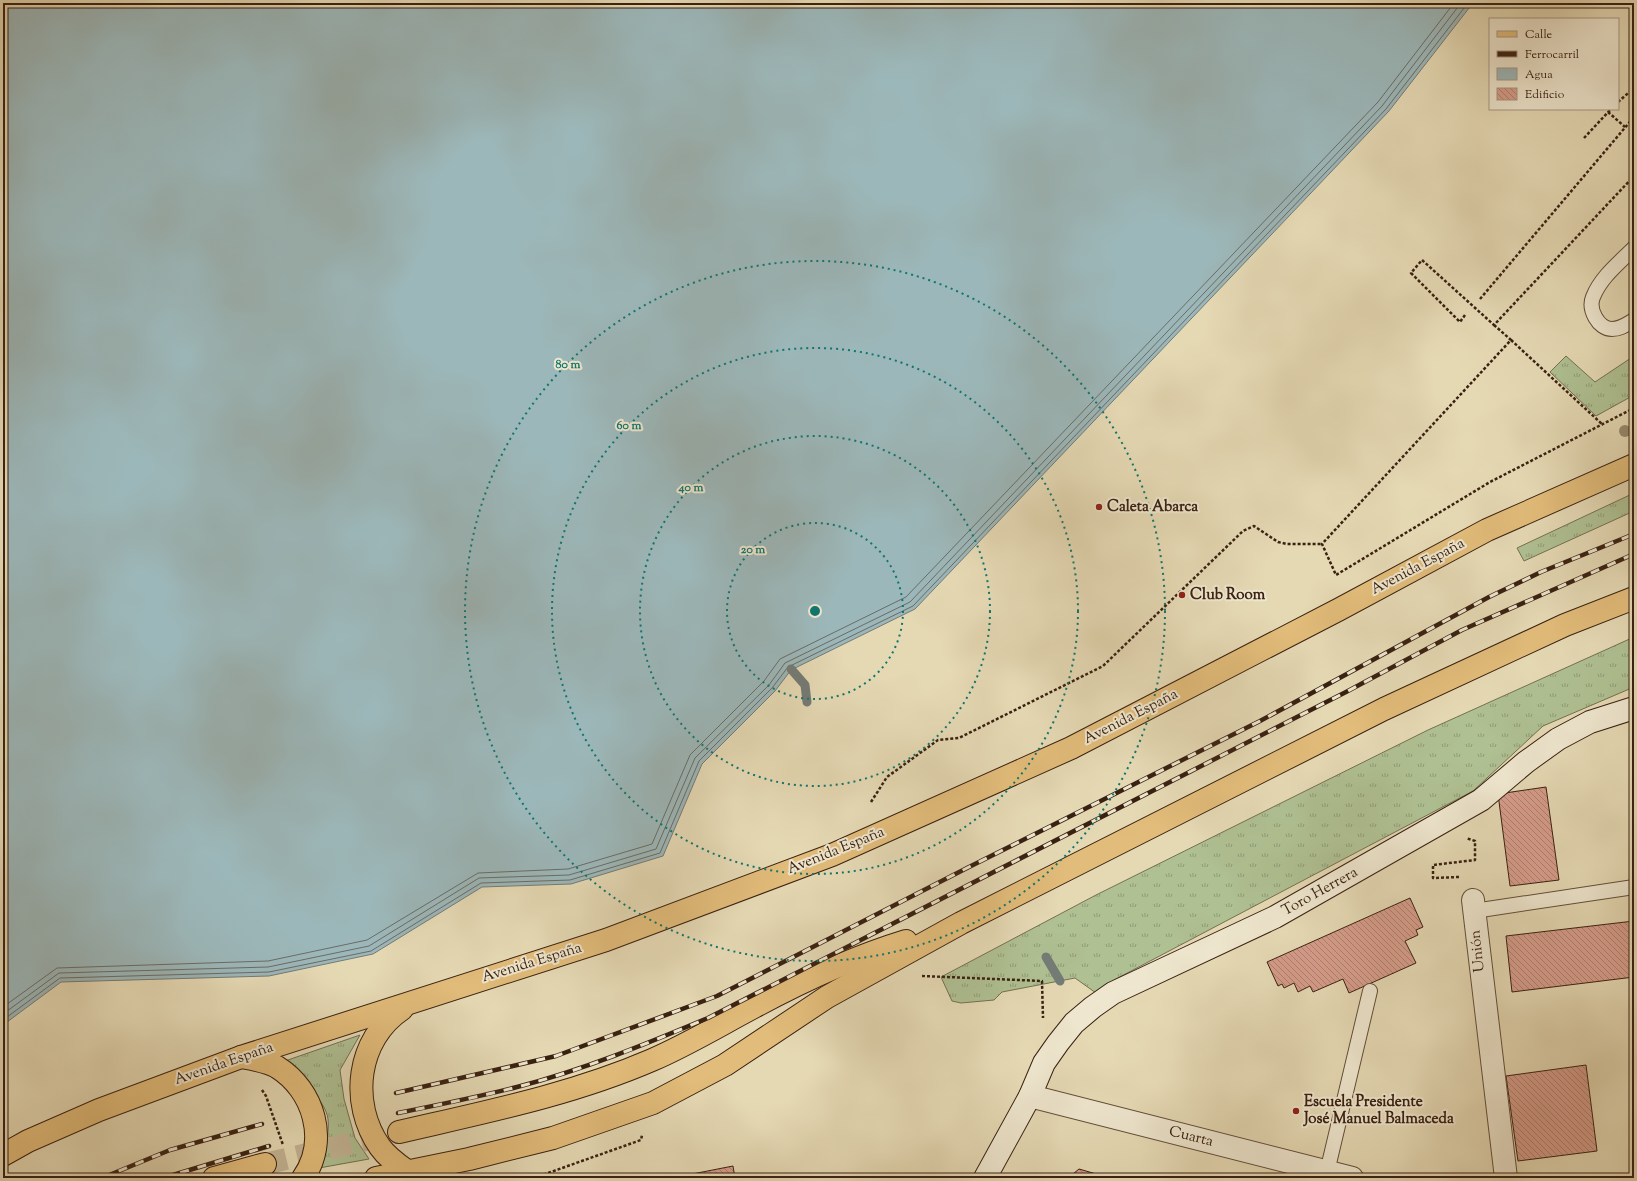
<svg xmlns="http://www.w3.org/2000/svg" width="1637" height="1181" font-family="'Sorts Mill Goudy',serif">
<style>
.grass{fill:url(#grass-tufts);stroke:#747052}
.water{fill:#9cb7b9;stroke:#747b76}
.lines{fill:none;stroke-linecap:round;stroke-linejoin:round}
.shore{stroke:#6a6c66;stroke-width:1}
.stream{stroke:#747b76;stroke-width:9}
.building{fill:url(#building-back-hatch);stroke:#392112}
.primary-tunnel{stroke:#c3b494;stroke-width:22;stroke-dasharray:22 11;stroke-linecap:butt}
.lane-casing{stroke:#644f3a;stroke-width:16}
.street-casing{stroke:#644f3a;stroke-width:24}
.secondary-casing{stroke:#392112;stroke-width:24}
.primary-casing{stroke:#392112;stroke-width:24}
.path{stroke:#392112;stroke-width:2.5;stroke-dasharray:3 2;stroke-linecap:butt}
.lane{stroke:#eee6ce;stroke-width:14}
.street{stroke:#eee6ce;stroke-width:22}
.secondary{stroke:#eee6ce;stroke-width:22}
.primary{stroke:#e2bc7a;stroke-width:22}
.rail-casing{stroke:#392112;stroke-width:4.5}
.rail{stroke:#eee6ce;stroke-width:3;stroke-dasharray:9;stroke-linecap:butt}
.tree{fill:#968a6c}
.ring{fill:none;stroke:#0f766e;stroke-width:2;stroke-dasharray:2 4}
.poi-dot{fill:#8f2418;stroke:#eee6ce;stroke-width:1.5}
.labels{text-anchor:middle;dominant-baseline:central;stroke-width:4;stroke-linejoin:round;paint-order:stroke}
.poi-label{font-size:15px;font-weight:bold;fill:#392112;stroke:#eee6ce;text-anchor:start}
.street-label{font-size:15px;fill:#392112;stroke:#eee6ce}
.centre{fill:#0f766e;stroke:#eee6ce;stroke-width:2}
.ring-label{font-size:12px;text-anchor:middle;font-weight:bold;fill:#0f766e;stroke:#eee6ce;stroke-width:4;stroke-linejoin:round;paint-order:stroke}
</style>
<defs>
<pattern id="grass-tufts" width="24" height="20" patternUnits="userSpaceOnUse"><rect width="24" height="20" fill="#afc092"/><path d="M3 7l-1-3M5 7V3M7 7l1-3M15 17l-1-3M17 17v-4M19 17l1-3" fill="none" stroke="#8f9c76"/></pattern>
<pattern id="building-back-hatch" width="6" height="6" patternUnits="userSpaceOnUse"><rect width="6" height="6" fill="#d69d8b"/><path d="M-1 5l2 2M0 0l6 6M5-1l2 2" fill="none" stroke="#af8070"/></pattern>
</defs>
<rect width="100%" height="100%" fill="#e5d9b4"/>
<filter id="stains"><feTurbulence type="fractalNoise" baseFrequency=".005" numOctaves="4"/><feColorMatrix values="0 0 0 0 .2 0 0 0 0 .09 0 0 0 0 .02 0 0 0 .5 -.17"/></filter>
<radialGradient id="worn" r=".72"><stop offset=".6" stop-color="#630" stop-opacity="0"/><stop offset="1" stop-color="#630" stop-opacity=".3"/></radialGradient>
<g class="grass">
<path d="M1566 356 1595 382 1634 356V395L1596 416 1550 372Z"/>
<path d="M1634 493V511L1524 561 1517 548Z"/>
<path d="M1634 637V687L1543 726 1473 791 1114 980 1096 993 1075 978 1002 992 994 1000 961 1003 952 1001 941 977 1096 895 1428 730Z"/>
<path d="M360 1035 340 1070 344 1099 355 1138 369 1159 319 1168C323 1153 330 1135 328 1119 326 1101 297 1074 285 1061Z"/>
</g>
<path class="water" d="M3 3H1473L1389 111 915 609 791 670 775 691 702 764 663 856 571 884 482 887 373 954 269 976 61 982 3 1025Z"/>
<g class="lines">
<g class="shore">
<path d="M3 1007 57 968 268 961 367 940 478 873 568 869 652 844 690 755 764 681 780 659 906 597 1378 102 1454 3"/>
<path d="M3 1014 59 973 268 967 369 946 479 878 569 875 656 849 695 758 769 685 785 663 910 602 1382 106 1461 3"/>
<path d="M3 1020 60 978 269 972 371 951 481 883 570 880 660 853 699 761 772 688 788 667 913 606 1386 109 1468 3"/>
</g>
<g class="stream">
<path d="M791 669 805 685 807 702"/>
<path d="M1046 957 1060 981"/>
</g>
</g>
<g class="building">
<path d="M1546 787 1559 880 1510 886 1498 794Z"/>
<path d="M1410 898 1423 927 1416 930 1418 935 1405 941 1416 963 1349 993 1343 979 1313 992 1310 986 1298 992 1294 983 1284 988 1282 984 1278 986 1267 962Z"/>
<path d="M1634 921V977L1512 992 1506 936Z"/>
<path d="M1586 1065 1597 1151 1518 1161 1506 1076Z"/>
<path d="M733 1166 735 1178H677V1177Z"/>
<path d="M1079 1169 1110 1178H1068Z"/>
</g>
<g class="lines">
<path class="primary-tunnel" d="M265 1164 399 1132"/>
<g class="lane-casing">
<g id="lane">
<path d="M1634 248C1619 263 1601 277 1593 297 1588 309 1598 329 1612 329 1621 329 1627 324 1634 320"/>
<path d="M1474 911 1634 887"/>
<path d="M1327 1172 1370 991"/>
</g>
</g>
<g class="street-casing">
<g id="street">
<path d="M1473 900 1506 1178"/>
<path d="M1030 1096 1352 1178"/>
</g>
</g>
<g class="secondary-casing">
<path id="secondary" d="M985 1178 1030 1096 1044 1063 1058 1043 1074 1023 1093 1007 1113 993 1275 917 1481 800 1526 762 1558 739 1590 722 1634 708"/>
</g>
<g class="primary-casing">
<g id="primary">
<path d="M402 1009C357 1039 349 1103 380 1147 387 1157 397 1164 407 1171"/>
<path d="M241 1057C253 1059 266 1061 277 1067 314 1090 329 1141 303 1178"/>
<path d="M399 1132C485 1112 571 1095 652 1060 687 1045 720 1025 754 1007 802 981 854 957 906 941"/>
<path d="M3 1155 28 1141 99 1110 241 1057 606 940 832 855 1071 748 1338 610 1487 530 1634 465"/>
<path d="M214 1178 265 1164"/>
<path d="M376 1178 469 1159 553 1138 653 1103 725 1065 827 997 961 923 1384 709 1565 625 1634 598"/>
</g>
</g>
<g class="path">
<path d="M1618 102 1634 88"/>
<path d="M1608 112 1625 127"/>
<path d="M1584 138 1611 109"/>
<path d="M1480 299 1634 117"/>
<path d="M1465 315 1460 322 1411 273 1422 260 1494 325 1634 176"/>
<path d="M1494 325 1511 340 1322 544 1336 575 1490 482 1634 408"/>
<path d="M1511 340 1603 425"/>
<path d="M871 802 887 777 938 740 959 738 1103 666 1243 531 1254 526 1278 542 1287 544H1322"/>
<path d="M1459 877 1433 878V865L1475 860V841L1466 838"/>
<path d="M922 976 1042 981 1043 1018"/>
<path d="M262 1090 266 1096 283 1145"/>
<path d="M534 1178 641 1140 642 1135"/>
</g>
<use href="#lane" class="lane"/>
<use href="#street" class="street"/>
<use href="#secondary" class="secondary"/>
<use href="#primary" class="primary"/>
<g class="rail-casing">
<g id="rail">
<path d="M396 1093 556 1056 717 996 969 867 1260 721 1489 597 1541 572 1634 534"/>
<path d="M398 1113C438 1105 478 1097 517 1087 583 1070 646 1044 708 1018L1346 692 1462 630 1634 554"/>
<path d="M102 1178 170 1150 262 1124"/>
<path d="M163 1178 269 1146"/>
</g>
</g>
<use href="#rail" class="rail"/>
</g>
<circle class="tree" cx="1625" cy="431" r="6"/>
<g class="ring">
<circle cx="815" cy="611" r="88"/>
<circle cx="815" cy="611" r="175"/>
<circle cx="815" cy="611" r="263"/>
<circle cx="815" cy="611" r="350"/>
</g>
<g class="poi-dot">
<circle cx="1099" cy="507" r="4"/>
<circle cx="1182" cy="595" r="4"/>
<circle cx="1296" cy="1111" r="4"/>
</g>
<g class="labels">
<g class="poi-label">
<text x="1107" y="507">Caleta Abarca</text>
<text x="1190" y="595">Club Room</text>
<text x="1304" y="1102">Escuela Presidente<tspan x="1304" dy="17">José Manuel Balmaceda</tspan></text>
</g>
<g class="street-label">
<text transform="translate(1418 567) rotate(-28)">Avenida España</text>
<text transform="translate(1131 717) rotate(-27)">Avenida España</text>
<text transform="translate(836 851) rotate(-22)">Avenida España</text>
<text transform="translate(1320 892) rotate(-29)">Toro Herrera</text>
<text transform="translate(1478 951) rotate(-96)">Unión</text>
<text transform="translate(532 963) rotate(-17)">Avenida España</text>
<text transform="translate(224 1064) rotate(-19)">Avenida España</text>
<text transform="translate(1191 1137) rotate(14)">Cuarta</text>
</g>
</g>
<circle cx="815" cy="611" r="6" class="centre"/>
<g class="ring-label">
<text x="568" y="368">80 m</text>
<text x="629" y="429">60 m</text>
<text x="691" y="491">40 m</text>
<text x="753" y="553">20 m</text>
</g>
<rect width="1637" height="1181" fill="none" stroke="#e5d9b4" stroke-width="16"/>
<rect x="4" y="4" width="1629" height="1173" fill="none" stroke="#392112" stroke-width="2"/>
<rect x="8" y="8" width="1621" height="1165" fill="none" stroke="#392112"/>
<rect x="1489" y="18" width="130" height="92" fill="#eee6ce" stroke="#a69783"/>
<rect x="1497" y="31" width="20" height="6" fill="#e2bc7a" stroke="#a69783"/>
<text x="1525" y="38" font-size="12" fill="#392112">Calle</text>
<rect x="1497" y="51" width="20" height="6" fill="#392112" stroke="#a69783"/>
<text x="1525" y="58" font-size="12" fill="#392112">Ferrocarril</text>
<rect x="1497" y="68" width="20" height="12" fill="#9cb7b9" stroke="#a69783"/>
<text x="1525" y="78" font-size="12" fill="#392112">Agua</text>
<rect x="1497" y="88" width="20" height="12" fill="url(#building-back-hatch)" stroke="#a69783"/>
<text x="1525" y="98" font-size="12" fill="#392112">Edificio</text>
<rect width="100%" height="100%" filter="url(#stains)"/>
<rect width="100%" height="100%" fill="url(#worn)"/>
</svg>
